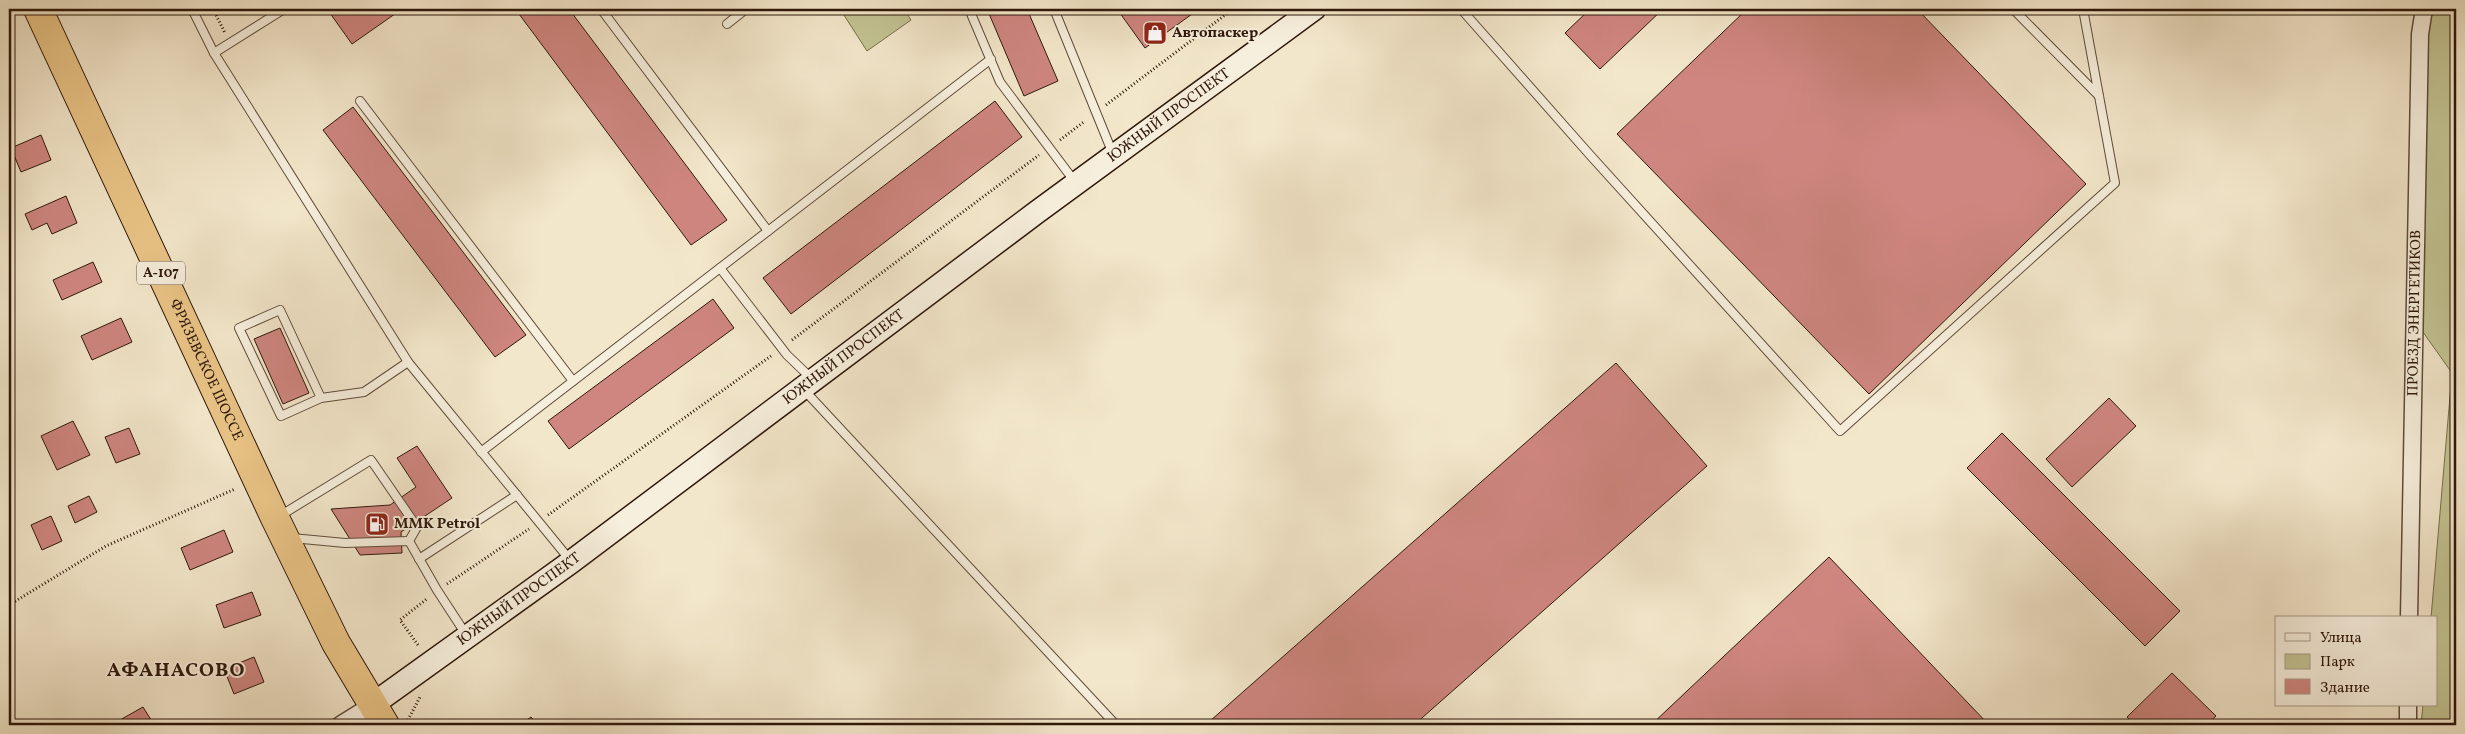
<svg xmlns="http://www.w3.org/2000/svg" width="2465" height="734" font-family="Vollkorn,serif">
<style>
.green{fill:#c3c392;stroke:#786e4e}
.building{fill:#cf8680;stroke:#2e180a}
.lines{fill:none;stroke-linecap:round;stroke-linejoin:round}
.lane-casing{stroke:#5f4c3a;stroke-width:10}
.street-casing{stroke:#5f4c3a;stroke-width:19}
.secondary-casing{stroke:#2e180a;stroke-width:25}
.highway-casing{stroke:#2e180a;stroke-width:30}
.path{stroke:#2e180a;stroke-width:3;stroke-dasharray:1 2.5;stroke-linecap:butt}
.lane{stroke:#f7efdd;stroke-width:8}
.street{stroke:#f7efdd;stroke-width:16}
.secondary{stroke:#f7efdd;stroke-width:22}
.highway{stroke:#eac486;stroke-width:28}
.labels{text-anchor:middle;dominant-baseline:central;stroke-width:4;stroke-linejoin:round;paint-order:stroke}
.shield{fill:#f7efdd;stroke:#6a5849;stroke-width:1}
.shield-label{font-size:14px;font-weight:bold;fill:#2e180a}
.poi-label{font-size:15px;font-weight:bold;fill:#2e180a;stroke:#f7efdd;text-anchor:start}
.street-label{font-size:15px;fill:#2e180a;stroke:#f7efdd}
.district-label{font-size:20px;font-weight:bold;letter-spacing:1px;fill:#2e180a;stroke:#f7efdd}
</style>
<rect width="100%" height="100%" fill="#f3e7cb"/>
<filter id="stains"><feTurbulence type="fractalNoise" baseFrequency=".004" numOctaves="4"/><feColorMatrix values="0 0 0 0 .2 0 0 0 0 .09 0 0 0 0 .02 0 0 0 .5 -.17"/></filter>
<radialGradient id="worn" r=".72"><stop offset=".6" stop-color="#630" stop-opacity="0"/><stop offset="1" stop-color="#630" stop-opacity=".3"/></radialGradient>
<g class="green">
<path d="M840 9H904L911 20 867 51Z"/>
<path d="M2424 9H2456V725H2421L2423 705H2436V618H2431L2452 373 2413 318Z"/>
</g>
<g class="building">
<path d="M327 9H402L352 44Z"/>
<path d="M526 9H569L727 220 691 245 519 14Z"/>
<path d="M987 9H1027L1058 81 1024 96Z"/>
<path d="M1117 9H1199L1145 48Z"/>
<path d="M1590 9H1663L1600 69 1565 33Z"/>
<path d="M1747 9H1917L2086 184 1869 394 1617 134Z"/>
<path d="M995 101 1022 137 791 314 763 278Z"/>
<path d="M353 107 526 335 495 357 323 130Z"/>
<path d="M41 135 51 160 21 172 11 148Z"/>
<path d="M66 196 77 223 52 234 47 223 32 230 25 214Z"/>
<path d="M93 262 102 282 62 300 53 280Z"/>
<path d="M713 299 734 328 569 449 548 421Z"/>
<path d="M121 318 132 342 92 360 81 336Z"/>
<path d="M280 328 309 393 283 404 254 339Z"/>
<path d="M1616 363 1707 466 1414 725H1214L1210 721Z"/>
<path d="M2109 398 2136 426 2072 487 2046 459Z"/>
<path d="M73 421 90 455 57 470 41 436Z"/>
<path d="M129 428 140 454 116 463 105 437Z"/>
<path d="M2002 433 2180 611 2145 646 1967 468Z"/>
<path d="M417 446 452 498 401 532 402 553 360 555 331 509 390 505 416 487 397 458Z"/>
<path d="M89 496 97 512 75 523 68 506Z"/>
<path d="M51 516 62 541 42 550 31 525Z"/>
<path d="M224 530 233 552 190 570 181 548Z"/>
<path d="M1829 557 1989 725H1651Z"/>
<path d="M252 592 261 615 224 628 216 605Z"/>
<path d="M254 657 264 682 234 694 224 669Z"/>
<path d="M2172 673 2216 716 2207 725H2135L2127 717Z"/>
<path d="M143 707 153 723 149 725H111Z"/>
<path d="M531 717 538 725H520Z"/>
</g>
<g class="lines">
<g class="lane-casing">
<g id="lane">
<path d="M192 9 214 53 408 362 570 560"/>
<path d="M601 9 768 231 720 268 787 355 811 378"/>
<path d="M969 9 1000 82 1075 182"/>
<path d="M1054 9 1113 154"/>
<path d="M1461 9 1590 155 1840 431 2115 183 2083 9"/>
<path d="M2013 9 2099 96"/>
<path d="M727 24 746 9"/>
<path d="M214 53 284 9"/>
<path d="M360 101 573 381"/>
<path d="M768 231 991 59"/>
<path d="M805 391 1116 725"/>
<path d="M321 398 280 310 239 328 281 416 321 398 364 392 408 362"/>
<path d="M481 452 720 268"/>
<path d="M278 517 371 460 417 527 409 541"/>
<path d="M292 538 345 543 409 541 437 590 467 636"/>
<path d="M419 559 517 495"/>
</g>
</g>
<g class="street-casing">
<g id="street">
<path id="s1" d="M2409 618 2420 34 2424 9"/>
<path d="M340 725 372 705"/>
<path d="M2408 725V705"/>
</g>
</g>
<g class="secondary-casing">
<g id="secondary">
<path id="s2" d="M372 705 571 562 1037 212 1314 9"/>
</g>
</g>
<g class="highway-casing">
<g id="highway">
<path id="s3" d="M38 9 275 518 336 643 385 725"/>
</g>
</g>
<g class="path">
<path d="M213 9 225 33"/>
<path d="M1106 105 1233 9"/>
<path d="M1060 140 1085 121"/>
<path d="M792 340 1039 155"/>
<path d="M548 515 771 356"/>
<path d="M447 584 529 529"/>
<path d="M9 605 106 546 235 489"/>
<path d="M418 645 400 620 428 598"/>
<path d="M408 720 420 697"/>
</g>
<use href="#lane" class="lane"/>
<use href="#street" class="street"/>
<use href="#secondary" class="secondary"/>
<use href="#highway" class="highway"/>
</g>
<defs>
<g id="shop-square" transform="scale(1.25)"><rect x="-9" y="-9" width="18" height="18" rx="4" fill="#8f2418" stroke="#f7efdd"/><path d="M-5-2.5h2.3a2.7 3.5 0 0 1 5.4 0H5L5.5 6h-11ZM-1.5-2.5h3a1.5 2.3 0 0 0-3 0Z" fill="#fff"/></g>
<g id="fuel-square" transform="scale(1.25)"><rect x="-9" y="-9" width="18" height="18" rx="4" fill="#8f2418" stroke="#f7efdd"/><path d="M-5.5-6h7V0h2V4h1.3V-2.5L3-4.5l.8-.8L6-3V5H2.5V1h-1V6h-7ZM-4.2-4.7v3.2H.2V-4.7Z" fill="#fff"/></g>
</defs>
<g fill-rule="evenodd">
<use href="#shop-square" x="1155" y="33"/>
<use href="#fuel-square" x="377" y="524"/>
</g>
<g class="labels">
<rect class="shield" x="137" y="261.5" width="48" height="23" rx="4"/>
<g class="shield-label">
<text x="161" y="273">А-107</text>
</g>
<g class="poi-label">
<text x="1172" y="33">Автопаскер</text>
<text x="394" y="524">MMK Petrol</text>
</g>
<g class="street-label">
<text stroke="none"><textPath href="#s2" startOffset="991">ЮЖНЫЙ ПРОСПЕКТ</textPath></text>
<text stroke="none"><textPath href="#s1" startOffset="305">ПРОЕЗД ЭНЕРГЕТИКОВ</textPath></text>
<text stroke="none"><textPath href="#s2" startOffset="586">ЮЖНЫЙ ПРОСПЕКТ</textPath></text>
<text stroke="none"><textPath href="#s3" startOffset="398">ФРЯЗЕВСКОЕ ШОССЕ</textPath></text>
<text stroke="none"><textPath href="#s2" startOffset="181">ЮЖНЫЙ ПРОСПЕКТ</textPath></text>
</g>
<g class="district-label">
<text x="176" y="671">АФАНАСОВО</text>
</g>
</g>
<rect width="2465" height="734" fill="none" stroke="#f3e7cb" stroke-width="30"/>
<rect x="10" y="10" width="2445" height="714" fill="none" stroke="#2e180a" stroke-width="2.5"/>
<rect x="15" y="15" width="2435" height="704" fill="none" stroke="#2e180a"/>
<rect x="2275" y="616" width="162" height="90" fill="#f7efdd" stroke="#a79989"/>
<rect x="2285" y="633" width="25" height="8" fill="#f7efdd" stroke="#a79989"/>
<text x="2320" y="642" font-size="15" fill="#2e180a">Улица</text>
<rect x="2285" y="654" width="25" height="15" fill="#c3c392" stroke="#a79989"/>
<text x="2320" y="666" font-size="15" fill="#2e180a">Парк</text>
<rect x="2285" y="679" width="25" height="15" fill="#cf8680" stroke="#a79989"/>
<text x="2320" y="692" font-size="15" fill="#2e180a">Здание</text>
<rect width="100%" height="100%" filter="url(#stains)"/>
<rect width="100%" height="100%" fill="url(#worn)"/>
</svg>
